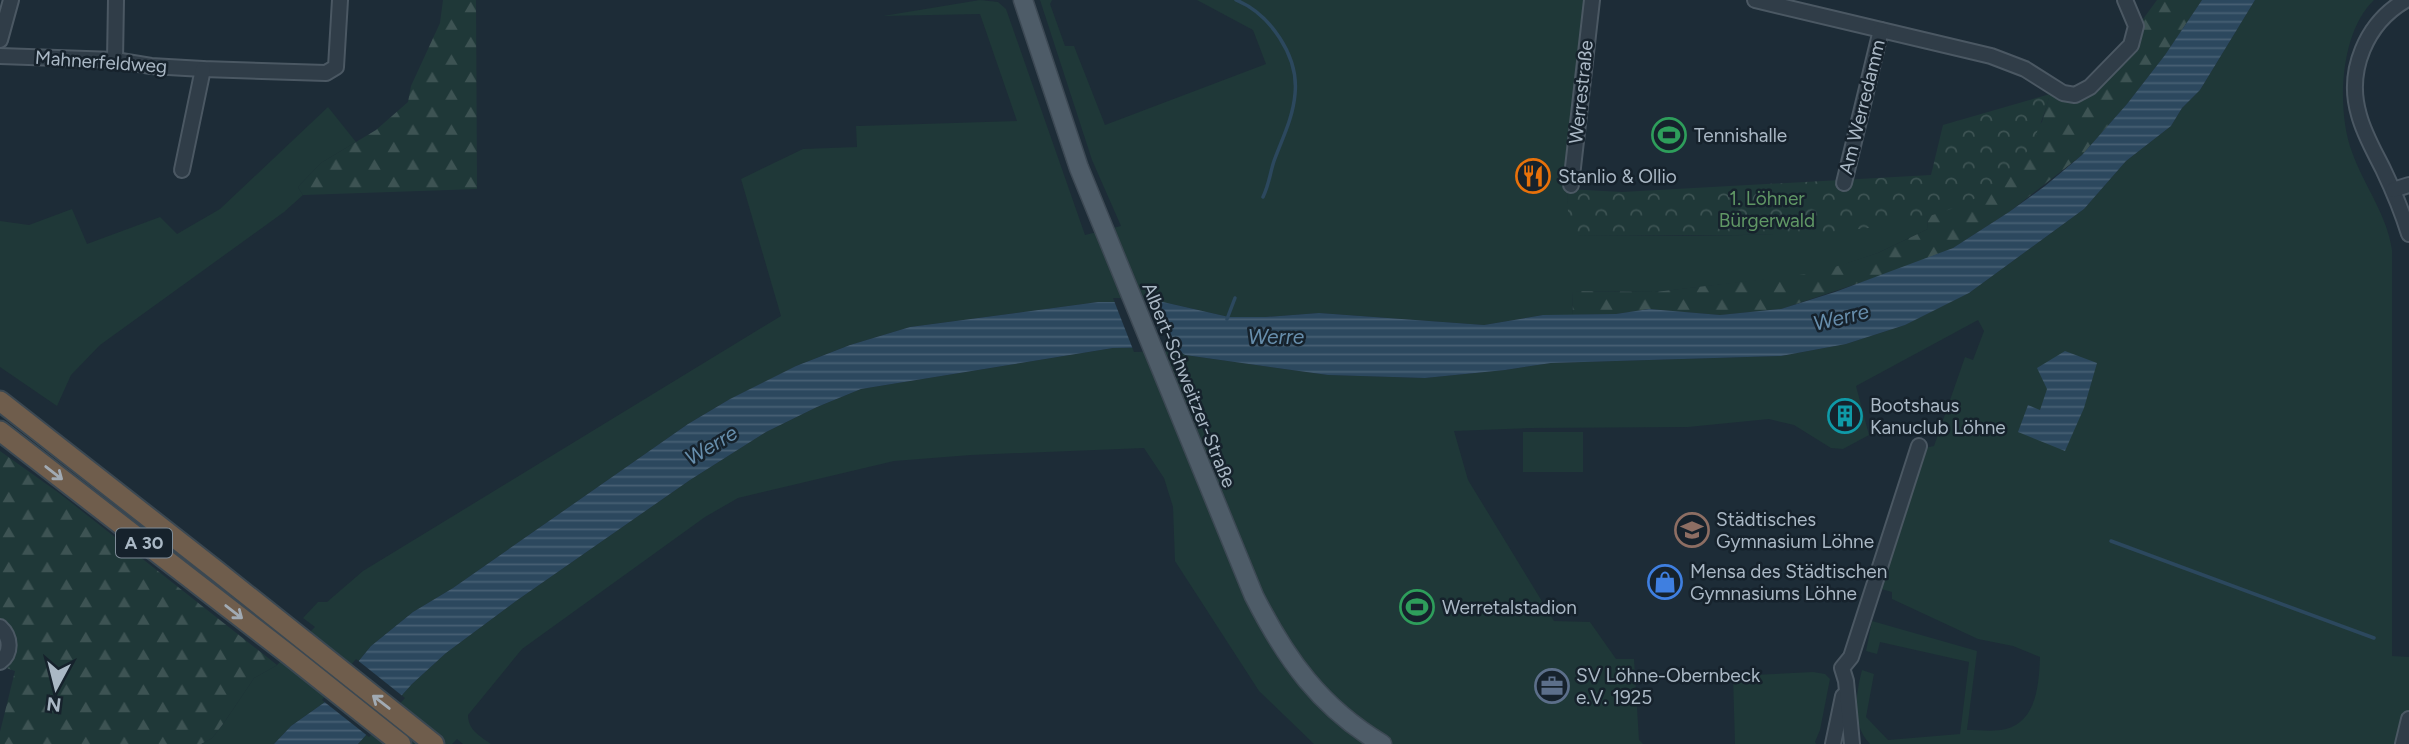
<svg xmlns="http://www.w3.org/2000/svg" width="2409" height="744" font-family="Figtree,sans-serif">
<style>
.green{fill:#1f3838}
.forest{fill:url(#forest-firs)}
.park{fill:url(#park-crowns)}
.water{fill:url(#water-rules)}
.pier{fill:#1d2c37}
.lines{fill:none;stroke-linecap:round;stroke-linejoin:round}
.stream{stroke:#2c485e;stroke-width:3.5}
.minor-casing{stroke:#4b5863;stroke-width:18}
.major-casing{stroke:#3d4954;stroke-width:21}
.highway-casing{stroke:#3b4852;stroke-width:23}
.minor{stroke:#303d48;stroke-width:14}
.major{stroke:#4e5c68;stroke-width:18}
.highway{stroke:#6f5d4c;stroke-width:19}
.oneway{stroke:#a1aab3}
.labels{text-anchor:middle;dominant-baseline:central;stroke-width:5;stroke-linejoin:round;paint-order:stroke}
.shield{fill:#16222c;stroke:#7e8b97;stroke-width:2}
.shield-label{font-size:18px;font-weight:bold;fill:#aab8c5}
.street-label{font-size:19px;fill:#aab8c5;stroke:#16222c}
.poi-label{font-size:19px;fill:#aab8c5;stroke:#16222c;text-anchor:start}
.park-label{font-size:19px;fill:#609765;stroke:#16222c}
.water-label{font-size:21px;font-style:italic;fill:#678eac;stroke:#16222c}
</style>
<defs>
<pattern id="forest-firs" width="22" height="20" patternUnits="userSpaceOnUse" patternTransform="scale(1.75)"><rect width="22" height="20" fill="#1f3838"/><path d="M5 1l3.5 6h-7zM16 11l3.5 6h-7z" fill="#3d5353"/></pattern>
<pattern id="park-crowns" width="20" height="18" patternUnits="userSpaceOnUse" patternTransform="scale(1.75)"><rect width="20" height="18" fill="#1f3838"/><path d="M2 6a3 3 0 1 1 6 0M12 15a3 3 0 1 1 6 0" fill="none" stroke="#3d5353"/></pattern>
<pattern id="water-rules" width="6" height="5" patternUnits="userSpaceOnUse" patternTransform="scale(1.75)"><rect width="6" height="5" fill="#2c485e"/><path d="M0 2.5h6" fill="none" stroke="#486074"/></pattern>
</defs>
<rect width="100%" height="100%" fill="#1d2c37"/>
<g class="green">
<path d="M980 0 998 2 1006 9 1085 235 1121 226 1092 160 1040 0H1052L1050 4 1065 46H1074L1105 125 1266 64 1253 30 1197 0H1587L1567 189 1570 235C1689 235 1809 241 1927 216L1928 229 1878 253 1816 274 1655 292 1572 291 1573 315H1543L1484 325 1319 313 1265 317H1229L1163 302H1098L910 327 850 345 796 366 730 399 688 424 453 588 413 612 371 646 325 702 291 726 274 744H201L212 738 223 724 254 678 277 665 315 627 303 618 318 602H327L363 571 781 316 741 179 803 149 857 147 856 126H859L1017 121 980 14 883 16Z"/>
<path d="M2255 0H2374C2340 32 2336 109 2352 152 2364 186 2387 214 2392 250V656L2409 657V744H1870C1851 725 1856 693 1862 670L1874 674 1866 717 1888 740 1960 734 1969 662 1880 642 1877 654 1866 651 1872 621 1977 651 1967 730C1979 730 1995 732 2006 729 2037 721 2039 683 2040 657L2013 646 1978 639 1892 599V592L1867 585 1901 489 1924 448 1934 446 1965 357 1973 360 1984 331 1978 320 1856 386 1869 435 1843 449 1831 448 1794 425 1769 419 1688 427 1533 428 1454 431 1468 480 1554 621 1590 622 1616 659H1634L1639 740 1643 744H1314L1259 691 1175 561 1173 507 1164 478 1144 448 971 455 894 461 738 498 705 517 522 649 468 715C468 730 480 736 491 744H463L457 739 452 744H358L412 684 446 653 516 601 690 480 766 432 817 407 861 389 1113 348 1173 347 1185 355 1328 375 1425 378 1505 370 1551 363 1781 356 1846 344 1905 325 1969 293 2084 209 2126 161 2171 126 2182 108 2200 90Z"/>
<path d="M328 107 356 142 321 163 298 187 303 195 284 212 100 345 71 375 57 406 0 367V221L29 225 72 209 87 244 160 217 177 234 220 209Z"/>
<rect x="1523" y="432" width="60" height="40"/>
<path d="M1813 672 1825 674 1830 679 1820 730 1815 742 1816 744H1735L1733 676Z"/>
</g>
<g class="forest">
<path d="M443 0H476L477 189 303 195 298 187 321 163 376 130 408 102 411 86 440 23Z"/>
<path d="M2157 0H2202L2165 55 2127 104 2082 155 2009 212 1953 248 1898 270 1781 309 1720 315 1649 309 1616 314 1573 315 1572 291 1655 292 1816 273 1878 253 1928 229 1927 216 1947 210 2042 122 2050 94 2063 95 2085 86 2134 39 2138 26Z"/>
<path d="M0 451 59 493 277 665 254 678 223 724 212 738 201 744H0V732L15 671 0 666Z"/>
</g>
<path class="park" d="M2050 94C2041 127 2027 163 1998 184 1929 237 1787 235 1703 235 1658 235 1614 235 1569 235L1567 189 1622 192 1931 175 1943 125Z"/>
<g class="water">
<path d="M2202 0H2255L2200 90 2182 108 2171 126 2126 161 2084 209 1969 293 1905 325 1846 344 1781 356 1551 363 1505 370 1425 378 1328 375 1185 355 1173 347 1113 348 861 389 817 407 766 432 690 480 516 601 446 653 412 684 358 744H274L291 726 325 702 371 646 413 612 453 588 688 424 730 399 796 366 850 345 910 327 1098 302H1163L1229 317H1265L1319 313 1484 325 1543 315 1616 314 1649 309 1720 315 1781 309 1835 292 1953 248 2009 212 2045 186 2082 155 2127 104 2165 55Z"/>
<path d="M2065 351 2097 363 2084 408 2065 451 2018 432 2028 405 2040 410 2047 389 2037 368Z"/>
</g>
<g class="pier">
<path d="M1113 298 1151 299 1172 351 1134 352Z"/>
<path d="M356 659 405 698 369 737 322 700Z"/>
</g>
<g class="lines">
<g class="stream">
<path d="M1236 0C1270 14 1299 56 1295 94 1293 118 1282 139 1274 161 1270 173 1269 185 1263 197"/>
<path d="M1227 319 1235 298"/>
<path d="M2111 541 2374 638"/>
</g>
<g class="minor-casing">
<g id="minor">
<path d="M1755 0 1991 56 2025 69 2063 93 2075 95 2090 87 2131 45 2136 26 2125 0"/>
<path d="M2406 0C2366 23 2346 71 2359 115 2364 134 2374 151 2383 169 2393 190 2402 211 2409 234"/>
<path d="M0 40 11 0"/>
<path d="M0 56 115 60 151 66 203 69 326 73 336 67 340 0"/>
<path d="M115 60 116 0"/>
<path d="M182 170 203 69"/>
<path d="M1844 183 1881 30"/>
<path d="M1571 185 1592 0"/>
<path d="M2393 190 2409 185"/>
<path d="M0 627C11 637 12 653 0 662"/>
<path d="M1833 744 1843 696"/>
<path d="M1852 744 1846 681 1842 668 1851 657 1919 446"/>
<path d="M2403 744 2409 719"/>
</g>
</g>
<g class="major-casing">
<path id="major" d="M1023 0 1079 168 1254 596C1286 659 1320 707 1382 744"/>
</g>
<g class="highway-casing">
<g id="highway">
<path d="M0 401 217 571 434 744"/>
<path d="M0 431 288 654 401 744"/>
</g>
</g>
<use href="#minor" class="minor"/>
<use href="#major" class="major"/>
<use href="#highway" class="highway"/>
</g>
<defs><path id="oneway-shaft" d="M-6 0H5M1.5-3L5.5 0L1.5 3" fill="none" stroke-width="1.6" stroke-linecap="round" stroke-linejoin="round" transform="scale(1.75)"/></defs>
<g class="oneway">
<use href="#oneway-shaft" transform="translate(54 473) rotate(38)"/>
<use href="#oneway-shaft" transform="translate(234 612) rotate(38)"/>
<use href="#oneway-shaft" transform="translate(381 702) rotate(-142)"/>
</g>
<defs>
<g id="stadium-ring" transform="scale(1.75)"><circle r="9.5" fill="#16222c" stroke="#2e9e5b" stroke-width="1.5"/><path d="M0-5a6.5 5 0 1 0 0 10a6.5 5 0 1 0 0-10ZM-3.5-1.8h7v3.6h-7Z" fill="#2e9e5b"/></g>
<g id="restaurant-ring" transform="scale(1.75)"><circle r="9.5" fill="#16222c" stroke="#e8710a" stroke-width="1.5"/><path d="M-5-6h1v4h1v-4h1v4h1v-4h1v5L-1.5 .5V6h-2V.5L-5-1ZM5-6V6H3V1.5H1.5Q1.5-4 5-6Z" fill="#e8710a"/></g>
<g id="building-ring" transform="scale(1.75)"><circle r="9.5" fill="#16222c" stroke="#0f9aa8" stroke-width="1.5"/><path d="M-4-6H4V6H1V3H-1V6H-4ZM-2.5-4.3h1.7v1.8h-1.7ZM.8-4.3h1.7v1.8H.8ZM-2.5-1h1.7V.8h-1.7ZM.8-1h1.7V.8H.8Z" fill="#0f9aa8"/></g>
<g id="school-ring" transform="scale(1.75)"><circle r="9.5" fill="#16222c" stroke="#8d6e63" stroke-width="1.5"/><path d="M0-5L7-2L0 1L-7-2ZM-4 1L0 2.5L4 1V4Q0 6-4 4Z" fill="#8d6e63"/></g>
<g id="shop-ring" transform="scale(1.75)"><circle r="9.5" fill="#16222c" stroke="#3f7fe0" stroke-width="1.5"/><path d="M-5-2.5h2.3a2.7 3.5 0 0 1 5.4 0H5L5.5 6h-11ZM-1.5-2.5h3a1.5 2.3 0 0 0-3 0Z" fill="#3f7fe0"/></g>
<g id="office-ring" transform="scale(1.75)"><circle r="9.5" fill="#16222c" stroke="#5c6f8a" stroke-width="1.5"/><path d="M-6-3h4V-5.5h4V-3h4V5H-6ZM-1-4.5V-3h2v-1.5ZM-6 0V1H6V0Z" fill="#5c6f8a"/></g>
</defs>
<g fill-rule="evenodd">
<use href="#stadium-ring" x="1669" y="135"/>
<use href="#restaurant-ring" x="1533" y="176"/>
<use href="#building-ring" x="1845" y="416"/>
<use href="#school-ring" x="1692" y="530"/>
<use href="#shop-ring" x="1665" y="582"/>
<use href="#stadium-ring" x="1417" y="607"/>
<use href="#office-ring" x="1552" y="686"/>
</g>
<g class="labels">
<rect class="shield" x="116" y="528.5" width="56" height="29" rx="5"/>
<g class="shield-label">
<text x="144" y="543">A 30</text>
</g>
<g class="street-label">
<text transform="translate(101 62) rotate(4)">Mahnerfeldweg</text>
<text transform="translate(1581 92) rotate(-84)">Werrestraße</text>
<text transform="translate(1862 107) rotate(-76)">Am Werredamm</text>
<text transform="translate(1189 385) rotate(68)">Albert-Schweitzer-Straße</text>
</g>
<g class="poi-label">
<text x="1694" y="135">Tennishalle</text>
<text x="1558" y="176">Stanlio &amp; Ollio</text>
<text x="1870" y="405">Bootshaus<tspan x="1870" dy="22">Kanuclub Löhne</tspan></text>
<text x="1716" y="519">Städtisches<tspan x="1716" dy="22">Gymnasium Löhne</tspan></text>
<text x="1690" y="571">Mensa des Städtischen<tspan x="1690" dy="22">Gymnasiums Löhne</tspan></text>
<text x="1442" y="607">Werretalstadion</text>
<text x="1576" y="675">SV Löhne-Obernbeck<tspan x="1576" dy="22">e.V. 1925</tspan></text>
</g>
<g class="park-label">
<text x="1767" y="198">1. Löhner<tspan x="1767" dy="22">Bürgerwald</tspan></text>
</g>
<g class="water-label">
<text transform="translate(1841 317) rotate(-14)">Werre</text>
<text x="1276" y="336">Werre</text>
<text transform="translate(711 445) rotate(-31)">Werre</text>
</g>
</g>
<g transform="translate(56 688) rotate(187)" stroke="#16222c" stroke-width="5" paint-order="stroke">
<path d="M0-5L12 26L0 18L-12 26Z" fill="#aab8c5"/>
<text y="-10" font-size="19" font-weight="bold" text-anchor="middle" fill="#aab8c5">N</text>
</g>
</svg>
